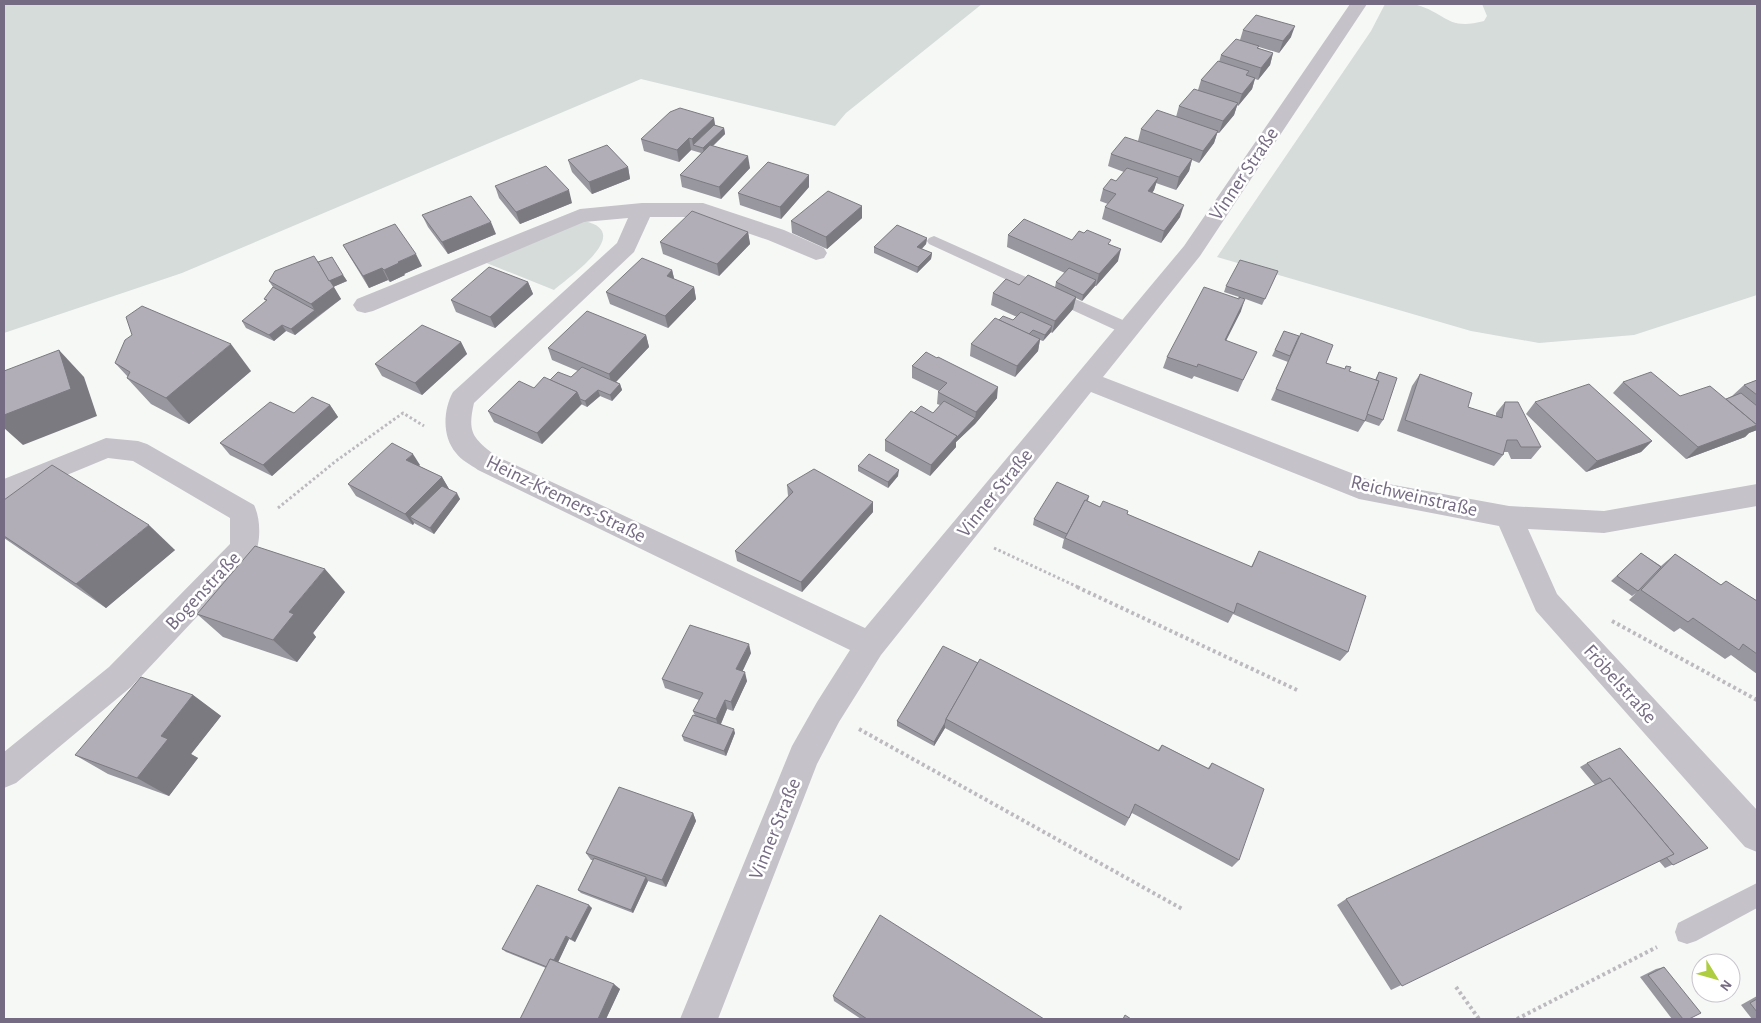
<svg xmlns="http://www.w3.org/2000/svg" width="1761" height="1023" font-family="'Alegreya Sans',sans-serif">
<style>
.green{fill:#d5dcda}
.lines{fill:none;stroke-linecap:round;stroke-linejoin:round}
.path-far1{stroke:#bcbabf;stroke-width:3;stroke-dasharray:2.5 2.5;stroke-linecap:butt}
.path{stroke:#bcbabf;stroke-width:4;stroke-dasharray:3 3;stroke-linecap:butt}
.lane{fill:#c5c2c9;fill-rule:evenodd}
.street{fill:#c5c2c9;fill-rule:evenodd}
.wall{fill:#98969e}
.shaded-wall{fill:#7c7a81}
.building{fill:#b1aeb8;stroke:#7c7a81}
.labels{text-anchor:middle;dominant-baseline:central;stroke-width:5;stroke-linejoin:round;paint-order:stroke}
.street-label{font-size:20px;fill:#756b83;stroke:#fff}
</style>
<rect width="100%" height="100%" fill="#f6f8f6"/>
<g class="green">
<path d="M4 4H746L777 5 781 4H982L846 113 835 126 641 79 182 273 4 333Z"/>
<path d="M1385 4C1393 4 1409 4 1417 5 1446 13 1447 31 1484 21L1487 16 1482 4H1757V295L1634 335 1539 343 1471 331 1217 257 1371 31Z"/>
<path d="M584 221C635 232 570 276 554 290L484 262Z"/>
</g>
<g class="lines">
<g class="path-far1">
<path d="M278 508 336 461 403 413 424 426"/>
<path d="M994 548 1080 588"/>
</g>
<g class="path">
<path d="M1077 587 1297 690"/>
<path d="M1612 621 1757 700"/>
<path d="M859 729 1184 910"/>
<path d="M1456 987 1479 1019"/>
<path d="M1517 1019 1657 947"/>
</g>
<g class="lane">
<path d="M934 236 1134 325 1136 329 1134 333 1128 335 1122 333 929 244 927 241 929 238Z"/>
<path d="M1757 883V908L1696 941 1687 944 1678 941 1675 932 1678 923Z"/>
</g>
<g class="street">
<path d="M1350 4H1367L1200 256 1103 377 1372 481 1509 506 1604 511 1757 484V506L1604 533 1528 529 1557 594 1757 810V852L1745 847 1536 611 1499 526 1359 499 1091 392 881 655 839 722 817 764 718 1019H680L792 746 817 702 850 650 478 470C471 465 461 460 456 453 442 437 443 410 453 392L617 243 628 218 584 222 373 311 365 313 357 311 353 305 357 299 580 209 642 203H703L784 230 824 248 827 253 824 258 816 260 768 240 701 217H650L634 252 474 403C467 433 473 438 496 456L865 628 1184 246Z"/>
<path d="M106 438 138 441 147 444 254 505C261 519 261 543 254 556L131 687 16 783 4 788V752L109 667 230 544V518L133 461 108 458 4 501V479Z"/>
</g>
</g>
<g class="wall">
<path d="M1243 30 1291 37 1279 53 1259 47 1258 48 1273 53 1270 65 1258 80 1255 79 1252 89 1238 106 1237 105 1234 115 1219 133H1217L1214 143 1199 163 1192 160 1189 171 1176 190 1156 183 1154 190 1152 193 1180 217 1161 243 1102 219 1105 207 1108 204 1100 201 1103 189 1116 181 1124 172 1108 166 1111 154 1138 141 1141 129 1176 117 1179 106 1198 90 1201 80 1219 62 1221 55 1240 40Z"/>
<path d="M715 125 724 128 725 134 713 146 750 168 721 199 682 187 680 175 701 153 691 150 679 162 644 151 641 139Z"/>
<path d="M568 160 628 167 630 179 592 194 572 172Z"/>
<path d="M495 186 572 203 520 224 499 198Z"/>
<path d="M809 187 781 219 740 205 738 193Z"/>
<path d="M862 206V218L827 249 792 233 791 221Z"/>
<path d="M422 215 496 234 448 254 428 227Z"/>
<path d="M748 232 750 244 719 276 663 254 660 242Z"/>
<path d="M1008 235 1072 240 1110 244 1118 261 1096 286H1095L1082 301 1076 298 1073 309 1052 333 1051 332 1043 341 1040 340 1038 351 1015 377 970 356 971 344 999 320H1013L1017 317 991 305 993 293 1019 285 1055 287 1056 282 1065 273 1007 247Z"/>
<path d="M927 238 926 244 922 249 932 253 931 259 917 273 874 253V247Z"/>
<path d="M343 245 422 266 404 274 405 275 390 282 388 280 369 288 350 257Z"/>
<path d="M318 262 343 275 347 281 333 287 341 299 295 335 286 331 274 341 246 328 242 321 266 301 264 299 273 287 269 281Z"/>
<path d="M672 270 674 279 694 287 696 299 668 328 610 304 606 292Z"/>
<path d="M1278 271 1262 305 1240 297 1241 311 1226 341 1251 363 1238 392 1194 376 1192 379 1163 368 1167 357 1239 299V297L1224 292 1226 286Z"/>
<path d="M528 282 533 294 495 328 456 312 451 300Z"/>
<path d="M1284 331 1326 363 1375 380 1379 372 1383 420 1379 426 1365 421 1358 432 1271 400 1288 362 1272 356Z"/>
<path d="M646 335 649 347 616 382 620 384 622 390 612 401 600 396 587 407 581 404 542 444 494 422 488 411 550 380 571 377 578 371 552 360 548 348Z"/>
<path d="M461 342 467 354 422 395 382 376 375 364Z"/>
<path d="M115 363 251 371 189 424 151 404 127 378 128 377Z"/>
<path d="M912 366 997 398 975 424 956 442V447L930 476 885 451V440L914 413H933L940 405 937 404 938 392 939 391 912 378Z"/>
<path d="M1420 374 1468 407 1496 416V413L1505 402 1541 447 1531 459H1511L1508 452H1504L1503 455 1494 466 1397 431 1412 386Z"/>
<path d="M1757 380V430L1749 433 1745 437 1686 459 1613 393 1623 382 1680 396 1726 399 1732 396 1744 385Z"/>
<path d="M1535 402 1652 441 1641 452 1586 472 1526 414Z"/>
<path d="M330 405 338 417 272 476 230 455 220 443 294 413Z"/>
<path d="M420 465 419 466 442 477 449 489 460 499 434 534 414 523 413 525 356 496 348 484Z"/>
<path d="M858 466 898 476 888 488 858 471Z"/>
<path d="M787 485 873 512 802 592 737 561 735 551 788 496Z"/>
<path d="M1089 496 1088 501 1100 507 1127 514 1251 567 1259 551 1348 652 1340 661 1233 614 1228 623 1062 548 1064 539 1033 525 1034 519Z"/>
<path d="M4 500 175 550 106 608 4 538Z"/>
<path d="M1641 553 1661 566 1675 554 1721 585 1726 581 1757 601V674L1731 655 1725 659 1680 628 1674 632 1629 600 1636 593 1632 596 1611 581Z"/>
<path d="M345 592 313 633 316 637 297 662 223 637 197 614Z"/>
<path d="M751 653 742 671 747 681 733 711 727 709 721 724 735 733 726 756 684 741 682 736 695 716 693 711 699 700 665 688 662 679Z"/>
<path d="M978 663 1158 750 1162 745 1208 768 1212 763 1239 860 1232 867 1132 813 1125 826 945 728 934 746 897 726V721Z"/>
<path d="M193 695 221 716 191 754 198 758 169 796 108 774 75 755Z"/>
<path d="M1587 763 1708 848 1665 868 1659 861 1391 990 1337 905 1346 899 1595 785 1580 767Z"/>
<path d="M693 813 696 821 666 887 648 881 633 913 581 893 578 890 593 860H591L586 853Z"/>
<path d="M592 908 575 942 569 939 558 962 620 989 606 1019H520L546 968 506 952 502 949Z"/>
<path d="M1664 967 1689 1019H1672L1640 977 1656 969Z"/>
<path d="M833 996 1044 1019H861L834 1001Z"/>
<path d="M1757 996V1019H1752L1741 1005Z"/>
</g>
<g class="shaded-wall">
<path d="M1295 26 1291 37 1279 53 1283 41Z"/>
<path d="M1273 53 1270 65 1258 80 1261 68Z"/>
<path d="M1255 78 1252 89 1238 106 1242 94Z"/>
<path d="M1238 103 1234 115 1219 133 1223 121Z"/>
<path d="M714 118 716 130 693 145 692 139Z"/>
<path d="M724 128 725 134 704 154 703 148Z"/>
<path d="M1218 131 1214 143 1199 163 1203 151Z"/>
<path d="M689 138 691 150 679 162 677 150Z"/>
<path d="M748 156 750 168 721 199 719 187Z"/>
<path d="M1192 159 1189 171 1176 190 1179 177Z"/>
<path d="M628 167 630 179 592 194 589 182Z"/>
<path d="M809 175V187L781 219 780 207Z"/>
<path d="M1158 178 1154 190 1145 203 1148 191Z"/>
<path d="M569 190 572 203 520 224 516 212Z"/>
<path d="M1184 205 1180 217 1161 243 1164 231Z"/>
<path d="M862 206V218L827 249 826 237Z"/>
<path d="M491 222 496 234 448 254 442 242Z"/>
<path d="M748 232 750 244 719 276 717 264Z"/>
<path d="M927 238 926 244 917 253V247Z"/>
<path d="M1121 249 1118 261 1096 286 1099 274Z"/>
<path d="M932 253 931 259 917 273 918 267Z"/>
<path d="M416 254 422 266 404 274 405 275 390 282 384 270 398 262Z"/>
<path d="M382 268 388 280 369 288 363 276Z"/>
<path d="M672 270 675 282 667 276Z"/>
<path d="M343 275 347 281 333 287 329 281Z"/>
<path d="M1096 280 1095 286 1082 301 1083 295Z"/>
<path d="M528 282 533 294 495 328 490 317Z"/>
<path d="M334 287 341 299 318 316 311 304Z"/>
<path d="M694 287 696 299 668 328 665 316Z"/>
<path d="M1076 297 1073 309 1052 333 1055 321Z"/>
<path d="M1245 299 1241 311 1220 352 1225 340Z"/>
<path d="M315 310 318 316 295 335 291 329Z"/>
<path d="M282 325 286 331 274 341 269 335Z"/>
<path d="M1052 326 1051 332 1043 341 1045 335Z"/>
<path d="M646 335 649 347 612 386 609 374Z"/>
<path d="M1040 339 1038 351 1015 377 1017 366Z"/>
<path d="M461 342 467 354 422 395 415 383Z"/>
<path d="M231 344 251 371 189 424 166 398Z"/>
<path d="M59 350 84 377 97 416 23 445 4 428V415Z"/>
<path d="M620 384 622 390 612 401 610 395Z"/>
<path d="M998 387 997 398 975 424 956 442V447L930 476 931 465 957 436 975 418 976 412Z"/>
<path d="M598 390 600 396 587 407 585 401Z"/>
<path d="M577 392 582 404 542 444 537 433Z"/>
<path d="M330 405 338 417 272 476 263 465Z"/>
<path d="M1757 425V430L1749 433 1745 437 1686 459 1698 447Z"/>
<path d="M1652 441 1641 452 1586 472 1597 461Z"/>
<path d="M413 454 420 465 413 471 406 460Z"/>
<path d="M899 470 898 476 888 488V482Z"/>
<path d="M442 477 449 489 410 517 414 523 413 525 405 514Z"/>
<path d="M457 493 460 499 434 534 430 528Z"/>
<path d="M873 502V512L802 592 801 582Z"/>
<path d="M149 525 175 550 106 608 76 584Z"/>
<path d="M325 569 345 592 313 633 316 637 297 662 273 640 289 612Z"/>
<path d="M749 644 751 653 739 679 736 669Z"/>
<path d="M745 672 747 681 733 711 731 702Z"/>
<path d="M193 695 221 716 191 754 198 758 169 796 137 778 161 736Z"/>
<path d="M725 700 727 709 719 728 716 719Z"/>
<path d="M945 723V728L934 746V742Z"/>
<path d="M734 729 735 733 726 756 724 751Z"/>
<path d="M693 813 696 821 666 887 662 880Z"/>
<path d="M646 877 648 881 633 913 631 910Z"/>
<path d="M589 905 592 908 575 942 571 939Z"/>
<path d="M566 936 569 939 554 971 550 968Z"/>
<path d="M614 984 620 989 606 1019H598Z"/>
</g>
<g class="building">
<path d="M1256 15 1295 26 1283 41 1243 30Z"/>
<path d="M1236 39 1259 46 1257 48 1273 53 1261 68 1221 55Z"/>
<path d="M1218 61 1249 71 1246 75 1255 78 1242 94 1201 80Z"/>
<path d="M1194 89 1238 103 1223 121 1179 106Z"/>
<path d="M680 108 714 118 692 139 689 138 677 150 641 139 670 112Z"/>
<path d="M1157 110 1218 131 1203 151 1141 129Z"/>
<path d="M714 125 724 128 703 148 693 145Z"/>
<path d="M1125 137 1192 159 1179 177 1111 154Z"/>
<path d="M607 145 628 167 589 182 568 160Z"/>
<path d="M710 145 748 156 719 187 680 175Z"/>
<path d="M768 162 809 175 780 207 738 193Z"/>
<path d="M546 166 569 190 516 212 495 186Z"/>
<path d="M1127 168 1158 178 1148 191 1184 205 1164 231 1105 207 1116 194 1103 189 1111 179 1116 181Z"/>
<path d="M828 191 862 206 826 237 791 221Z"/>
<path d="M471 196 491 222 442 242 422 215Z"/>
<path d="M692 211 748 232 717 264 660 242Z"/>
<path d="M1024 219 1072 240 1079 231 1084 233 1087 230 1111 240 1108 244 1121 249 1099 274 1008 235Z"/>
<path d="M395 224 416 254 398 262 399 263 384 270 382 268 363 276 343 245Z"/>
<path d="M897 225 927 238 917 247 932 253 918 267 874 247Z"/>
<path d="M314 256 334 287 311 304 269 281 275 271Z"/>
<path d="M332 257 343 275 329 281 318 262Z"/>
<path d="M642 258 672 270 667 276 694 287 665 316 606 292Z"/>
<path d="M1240 260 1278 271 1265 299 1226 286Z"/>
<path d="M489 267 528 282 490 317 451 300Z"/>
<path d="M1069 268 1096 280 1083 295 1056 282Z"/>
<path d="M1028 275 1076 297 1055 321 993 293 1006 279 1019 285Z"/>
<path d="M273 287 315 310 291 329 282 325 269 335 242 321 267 300 264 299Z"/>
<path d="M1204 287 1239 299V297L1245 299 1225 340 1257 352 1243 380 1198 364 1197 367 1167 357Z"/>
<path d="M142 306 231 344 166 398 127 378 130 372 115 363 125 340 132 335 126 317Z"/>
<path d="M587 311 646 335 609 374 548 348Z"/>
<path d="M1021 312 1052 326 1045 335 1033 330 1029 334 999 320 1003 316 1013 320Z"/>
<path d="M995 318 1040 339 1017 366 971 344Z"/>
<path d="M422 325 461 342 415 383 375 364Z"/>
<path d="M1284 331 1299 336 1290 356 1275 350Z"/>
<path d="M1301 333 1333 345 1326 363 1345 369 1346 366 1351 367 1349 371 1379 381 1365 421 1276 389Z"/>
<path d="M59 350 71 389 4 415V371Z"/>
<path d="M926 352 937 358 938 357 998 387 976 412 938 392 947 383 912 366Z"/>
<path d="M582 367 620 384 610 395 598 390 585 401 580 399 577 392 550 380 558 372 571 377Z"/>
<path d="M1379 372 1397 378 1383 420 1367 414 1379 381 1376 380Z"/>
<path d="M1651 372 1680 396 1710 386 1757 425 1698 447 1623 382Z"/>
<path d="M1420 374 1472 393 1468 407 1502 418 1505 402H1518L1541 447H1521L1517 440H1507L1503 455 1405 420Z"/>
<path d="M544 377 577 392 537 433 488 411 519 381 534 388Z"/>
<path d="M1757 380V395L1744 385Z"/>
<path d="M1589 384 1652 441 1597 461 1535 402Z"/>
<path d="M1741 393 1757 406V425L1726 399Z"/>
<path d="M312 397 330 405 263 465 220 443 270 402 294 413Z"/>
<path d="M944 401 975 418 957 437V436L914 413 921 406 933 413Z"/>
<path d="M911 411 957 436 931 465 885 440Z"/>
<path d="M392 443 413 454 406 460 442 477 405 514 348 484Z"/>
<path d="M869 454 899 470 888 482 858 466Z"/>
<path d="M52 465 149 525 76 584 4 536V500Z"/>
<path d="M814 469 873 502 801 582 735 551 793 492 787 485Z"/>
<path d="M1057 482 1089 496 1086 501 1085 500 1067 534 1034 519Z"/>
<path d="M442 486 457 493 430 528 410 517Z"/>
<path d="M1085 500 1100 507 1103 501 1128 511 1127 514 1252 567 1259 551 1366 596 1348 652 1237 603 1234 613 1065 538Z"/>
<path d="M255 546 325 569 289 612 294 614 273 640 197 614Z"/>
<path d="M1641 553 1661 567 1638 591 1617 576Z"/>
<path d="M1675 554 1721 585 1726 581 1757 601V654L1743 644 1739 650 1693 618 1688 622 1641 590Z"/>
<path d="M690 625 749 644 736 669 745 672 731 702 725 700 716 719 693 711 703 693 662 679Z"/>
<path d="M943 646 978 663 946 719 945 723 934 742 897 721Z"/>
<path d="M980 659 1159 751 1162 745 1209 769 1212 763 1264 789 1239 860 1135 804 1129 818 946 719Z"/>
<path d="M141 677 193 695 161 736 168 739 137 778 75 755Z"/>
<path d="M693 715 734 729 724 751 682 736Z"/>
<path d="M1620 748 1708 848 1673 865 1666 857 1674 854 1610 778 1603 782 1587 763Z"/>
<path d="M1610 778 1674 854 1402 986 1346 899Z"/>
<path d="M619 787 693 813 662 880 586 853Z"/>
<path d="M594 858 646 877 631 910 578 890Z"/>
<path d="M537 885 589 905 571 939 566 936 554 960 550 959 547 967 502 949Z"/>
<path d="M880 915 1044 1019H867L833 996Z"/>
<path d="M550 959 614 984 598 1019H520Z"/>
<path d="M1664 967 1701 1013 1689 1019H1683L1648 975Z"/>
<path d="M1757 999V1012L1750 1003Z"/>
<path d="M1125 1015 1131 1019H1123Z"/>
</g>
<g class="labels">
<g class="street-label">
<text transform="translate(1244 174) rotate(-56)">Vinner Straße</text>
<text transform="translate(995 493) rotate(-51)">Vinner Straße</text>
<text transform="translate(1414 496) rotate(13)">Reichweinstraße</text>
<text transform="translate(566 499) rotate(26)">Heinz-Kremers-Straße</text>
<text transform="translate(203 591) rotate(-47)">Bogenstraße</text>
<text transform="translate(1620 684) rotate(48)">Fröbelstraße</text>
<text transform="translate(775 829) rotate(-68)">Vinner Straße</text>
</g>
</g>
<rect width="1761" height="1023" fill="none" stroke="#756b83" stroke-width="10"/>
<g transform="translate(1716 978) rotate(127)"><circle r="24" fill="#ffffff" stroke="#c8c4cd"/>
<path d="M0-4L9 19L0 12L-9 19Z" fill="#aecd41"/>
<text y="-8" font-size="14" font-weight="bold" text-anchor="middle" fill="#756b83">N</text>
</g>
</svg>
